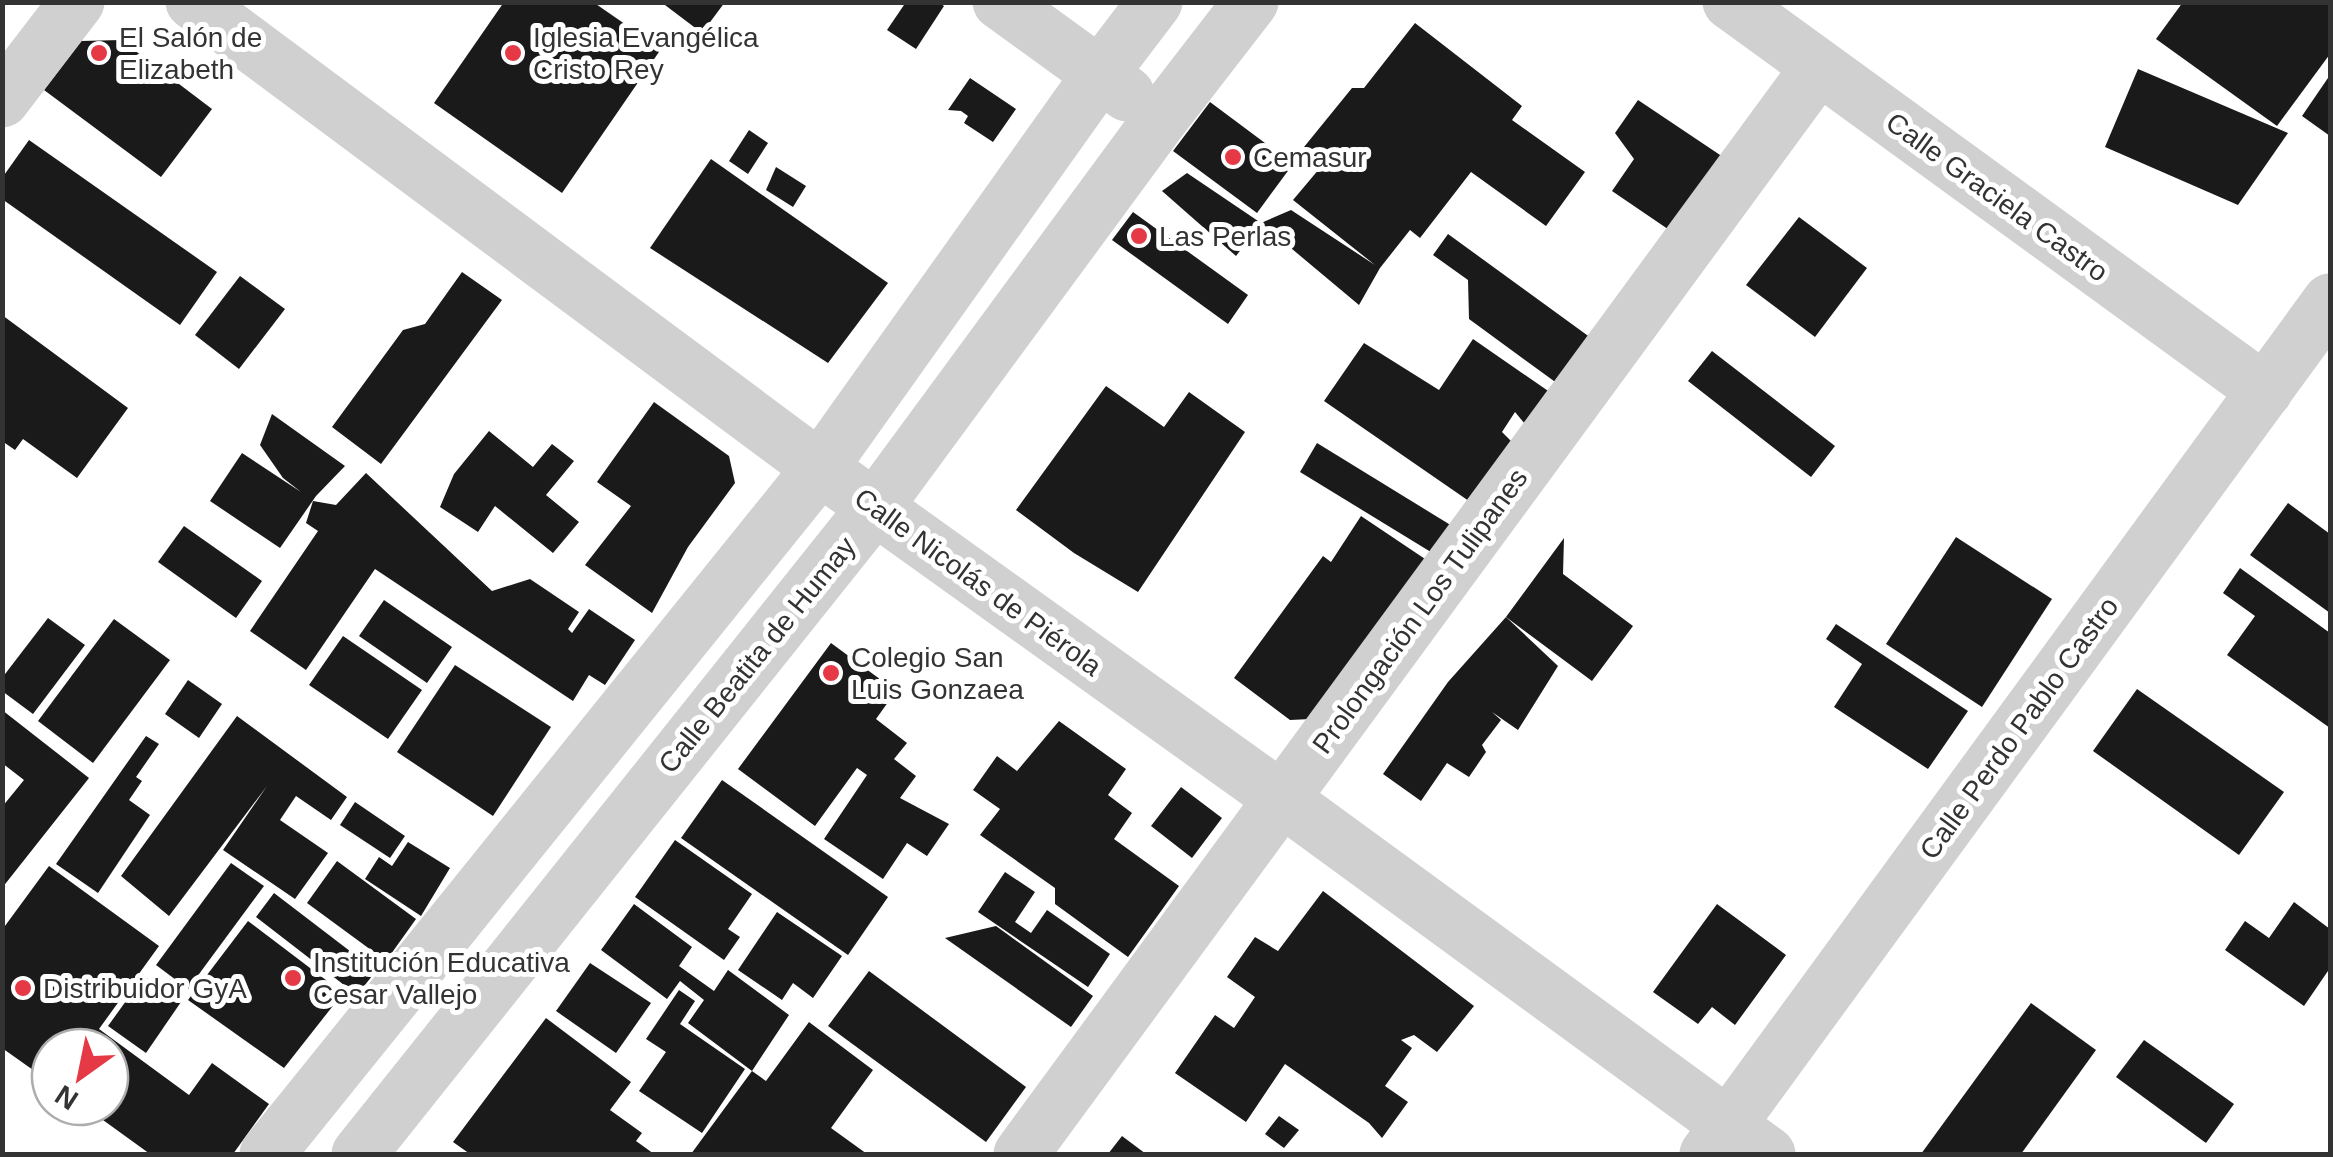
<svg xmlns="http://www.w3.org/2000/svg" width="2333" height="1157" font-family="Helvetica,sans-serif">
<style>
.building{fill:#1a1a1a}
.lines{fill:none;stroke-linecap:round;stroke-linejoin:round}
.street{stroke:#d0d0d0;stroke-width:55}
.poi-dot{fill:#e63946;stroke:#fff;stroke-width:4}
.labels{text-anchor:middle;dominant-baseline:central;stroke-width:10;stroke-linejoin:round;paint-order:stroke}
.poi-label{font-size:28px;fill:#333;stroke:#fff;text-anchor:start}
.street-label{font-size:28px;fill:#333;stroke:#fff}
</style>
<rect width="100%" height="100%" fill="#fff"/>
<g class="building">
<path d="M504 2H593L661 49 562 193 434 103Z"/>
<path d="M661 2H725L702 33Z"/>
<path d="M906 2H938L944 6 916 49 887 30Z"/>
<path d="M2183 2H2330V54L2277 126 2156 39Z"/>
<path d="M1415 23 1522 106 1512 120 1585 172 1546 226 1471 172 1420 238 1410 230 1380 268 1359 305 1261 223 1291 210 1375 265 1293 200 1325 162 1304 147 1352 88H1364Z"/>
<path d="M121 40 212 109 161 177 44 90 81 41Z"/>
<path d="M2138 69 2288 133 2238 205 2105 147Z"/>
<path d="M2330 75V136L2302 116Z"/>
<path d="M970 78 1016 109 993 142 964 123 968 116 961 111 948 110Z"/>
<path d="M1638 100 1732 163 1681 238 1612 191 1634 159 1615 133Z"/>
<path d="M1210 102 1293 164 1257 213 1173 151Z"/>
<path d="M749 130 768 143 748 174 729 161Z"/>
<path d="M29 140 217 272 180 325 2 199V178Z"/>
<path d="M711 159 888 283 828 363 650 248Z"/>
<path d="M776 167 806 186 793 207 766 190Z"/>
<path d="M1187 173 1261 223 1236 256 1162 191Z"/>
<path d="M1133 212 1248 295 1228 324 1112 240Z"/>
<path d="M1799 217 1867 268 1815 337 1746 285Z"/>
<path d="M1448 234 1591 338 1558 384 1469 319 1468 280 1433 255Z"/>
<path d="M462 272 502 300 381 464 332 427 403 330 425 324Z"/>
<path d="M240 276 285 309 239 369 195 335Z"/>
<path d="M2 315 128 408 77 478 23 439 15 450 2 441Z"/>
<path d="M1473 339 1554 395 1530 430 1515 412 1502 432 1520 450 1479 508 1324 401 1364 343 1439 390Z"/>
<path d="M1712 351 1835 446 1811 477 1688 381Z"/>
<path d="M1106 386 1164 427 1189 392 1245 432 1138 592 1074 553 1016 510Z"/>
<path d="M654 402 729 456 735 483 688 547 652 613 585 565 631 506 597 482Z"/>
<path d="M272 414 345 466 316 496 280 548 210 501 242 453 301 492 283 478 260 445Z"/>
<path d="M489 431 533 467 552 444 574 461 546 495 579 522 553 553 495 506 478 532 440 507 454 474Z"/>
<path d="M1317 443 1457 529 1439 557 1300 472Z"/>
<path d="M366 473 492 591 530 579 579 612 568 629 572 633 589 609 635 640 605 685 589 675 573 701 375 569 306 670 250 631 318 531 306 523 313 501 336 505Z"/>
<path d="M2288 503 2330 534V613L2250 555Z"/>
<path d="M1361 516 1434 565 1331 718 1290 720 1234 678 1323 556 1331 562Z"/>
<path d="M184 526 262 581 236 618 158 562Z"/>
<path d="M1956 537 2052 599 1982 707 1886 644Z"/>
<path d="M1564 538 1563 574 1633 626 1592 681 1506 617Z"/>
<path d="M2240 568 2330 633V728L2227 655 2255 616 2223 593Z"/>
<path d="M384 600 452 647 427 683 359 636Z"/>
<path d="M1506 617 1558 666 1518 730 1492 712 1501 720 1482 745 1486 752 1469 777 1447 763 1421 801 1383 774 1448 682Z"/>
<path d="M48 618 85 645 33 714 2 691V678Z"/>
<path d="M114 619 170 660 93 763 38 721Z"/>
<path d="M1836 624 1968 711 1928 769 1834 707 1862 664 1826 639Z"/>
<path d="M343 636 422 690 388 739 309 685Z"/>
<path d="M831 643 896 691 876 719 907 743 894 759 916 776 900 798 949 824 927 856 907 843 883 879 824 839 867 775 857 768 815 826 738 769Z"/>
<path d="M455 665 551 727 493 816 397 752Z"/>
<path d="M188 680 222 704 199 738 165 714Z"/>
<path d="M2137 689 2284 792 2239 855 2093 751Z"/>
<path d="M2 710 89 778 2 888V807L24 780 2 763Z"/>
<path d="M237 716 347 797 331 820 296 796 280 820 328 853 295 899 223 850 267 786 169 916 121 876Z"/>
<path d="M1059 721 1126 769 1108 795 1132 813 1114 839 1179 886 1128 957 1055 904V888L980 835 1000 809 973 790 997 756 1017 771Z"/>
<path d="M146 736 159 744 136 777 142 781 129 800 150 815 98 893 56 864Z"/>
<path d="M722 780 888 897 848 955 681 838Z"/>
<path d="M1181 787 1222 818 1192 858 1151 826Z"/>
<path d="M355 802 405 836 390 858 340 825Z"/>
<path d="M675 840 752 894 728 929 740 937 724 960 635 897Z"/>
<path d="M408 842 450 868 421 916 365 879 379 857 392 866Z"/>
<path d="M337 861 416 919 386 961 307 903Z"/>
<path d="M231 863 264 886 188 989 156 965Z"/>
<path d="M49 866 159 946 99 1029 189 1095 212 1063 269 1104 233 1154H150L85 1107H110V1047H50V1082L2 1048V930Z"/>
<path d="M1005 872 1035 892 1015 922 1031 933 1047 910 1110 954 1088 987 978 912Z"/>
<path d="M1323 891 1474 1006 1437 1052 1414 1035 1401 1040 1412 1048 1385 1086 1408 1102 1382 1138 1369 1123 1285 1064 1246 1122 1175 1073 1215 1015 1234 1028 1255 997 1227 977 1255 937 1278 951Z"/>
<path d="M274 893 376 971 357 995 256 917Z"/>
<path d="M2294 902 2330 929V968L2304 1006 2225 950 2245 921 2269 938Z"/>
<path d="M634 904 692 947 679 966 714 991 728 970 789 1015 752 1071 688 1023 704 1000 680 981 667 999 601 950Z"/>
<path d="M1717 904 1786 955 1735 1025 1712 1007 1698 1024 1653 992Z"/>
<path d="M777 912 842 956 813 998 793 983 782 1000 738 970Z"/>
<path d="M248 921 343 993 284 1068 188 1000Z"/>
<path d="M996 926 1093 996 1071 1027 945 938Z"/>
<path d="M590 963 651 1003 616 1053 556 1011Z"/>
<path d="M869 971 1026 1087 986 1142 828 1026Z"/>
<path d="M144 976 181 1002 146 1053 108 1026Z"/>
<path d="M679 990 695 1001 680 1024 745 1069 702 1133 639 1091 666 1052 646 1039Z"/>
<path d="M2031 1003 2096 1050 2021 1154H1921Z"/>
<path d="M546 1018 631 1082 610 1110 642 1133 636 1141 654 1154H470L453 1142Z"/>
<path d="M809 1022 873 1070 831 1128 867 1154H691L752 1071 766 1081Z"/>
<path d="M2144 1040 2234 1104 2206 1143 2116 1077Z"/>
<path d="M1279 1116 1299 1130 1284 1148 1265 1134Z"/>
<path d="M1122 1136 1146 1154H1108Z"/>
</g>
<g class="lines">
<g class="street">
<path d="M193 2 820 468 1282 799 1768 1154"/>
<path d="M1000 2 1127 94"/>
<path d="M1730 2 2265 391"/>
<path d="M2 100 77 2"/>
<path d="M267 1154 820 468 1101 73 1155 2"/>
<path d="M359 1154 875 507 1159 121 1251 2"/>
<path d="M1021 1154 1818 68"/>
<path d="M1707 1154 2330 301"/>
</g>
</g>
<g class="poi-dot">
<circle cx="99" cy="53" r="10"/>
<circle cx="513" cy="53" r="10"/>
<circle cx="1233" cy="157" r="10"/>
<circle cx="1139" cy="236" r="10"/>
<circle cx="831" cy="673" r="10"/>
<circle cx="293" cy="978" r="10"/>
<circle cx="23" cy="988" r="10"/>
</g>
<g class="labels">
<g class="poi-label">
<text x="119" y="37">El Salón de<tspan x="119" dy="32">Elizabeth</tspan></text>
<text x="533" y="37">Iglesia Evangélica<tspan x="533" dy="32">Cristo Rey</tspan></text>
<text x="1253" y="157">Cemasur</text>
<text x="1159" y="236">Las Perlas</text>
<text x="851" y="657">Colegio San<tspan x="851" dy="32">Luis Gonzaea</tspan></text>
<text x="313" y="962">Institución Educativa<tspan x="313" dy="32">Cesar Vallejo</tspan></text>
<text x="43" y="988">Distribuidor GyA</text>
</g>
<g class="street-label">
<text transform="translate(1997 197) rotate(36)">Calle Graciela Castro</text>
<text transform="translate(978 582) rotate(36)">Calle Nicolás de Piérola</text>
<text transform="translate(1420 611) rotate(-54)">Prolongación Los Tulipanes</text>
<text transform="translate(757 655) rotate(-51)">Calle Beatita de Humay</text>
<text transform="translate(2019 728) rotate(-54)">Calle Perdo Pablo Castro</text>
</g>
</g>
<rect width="2333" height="1157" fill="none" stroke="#333333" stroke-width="10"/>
<g transform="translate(80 1077) rotate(213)"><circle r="48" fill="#ffffff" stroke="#adadad" stroke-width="2.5"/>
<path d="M0-8L18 38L0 25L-18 38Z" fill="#e63946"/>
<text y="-15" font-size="28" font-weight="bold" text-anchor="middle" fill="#333333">N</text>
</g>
</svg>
